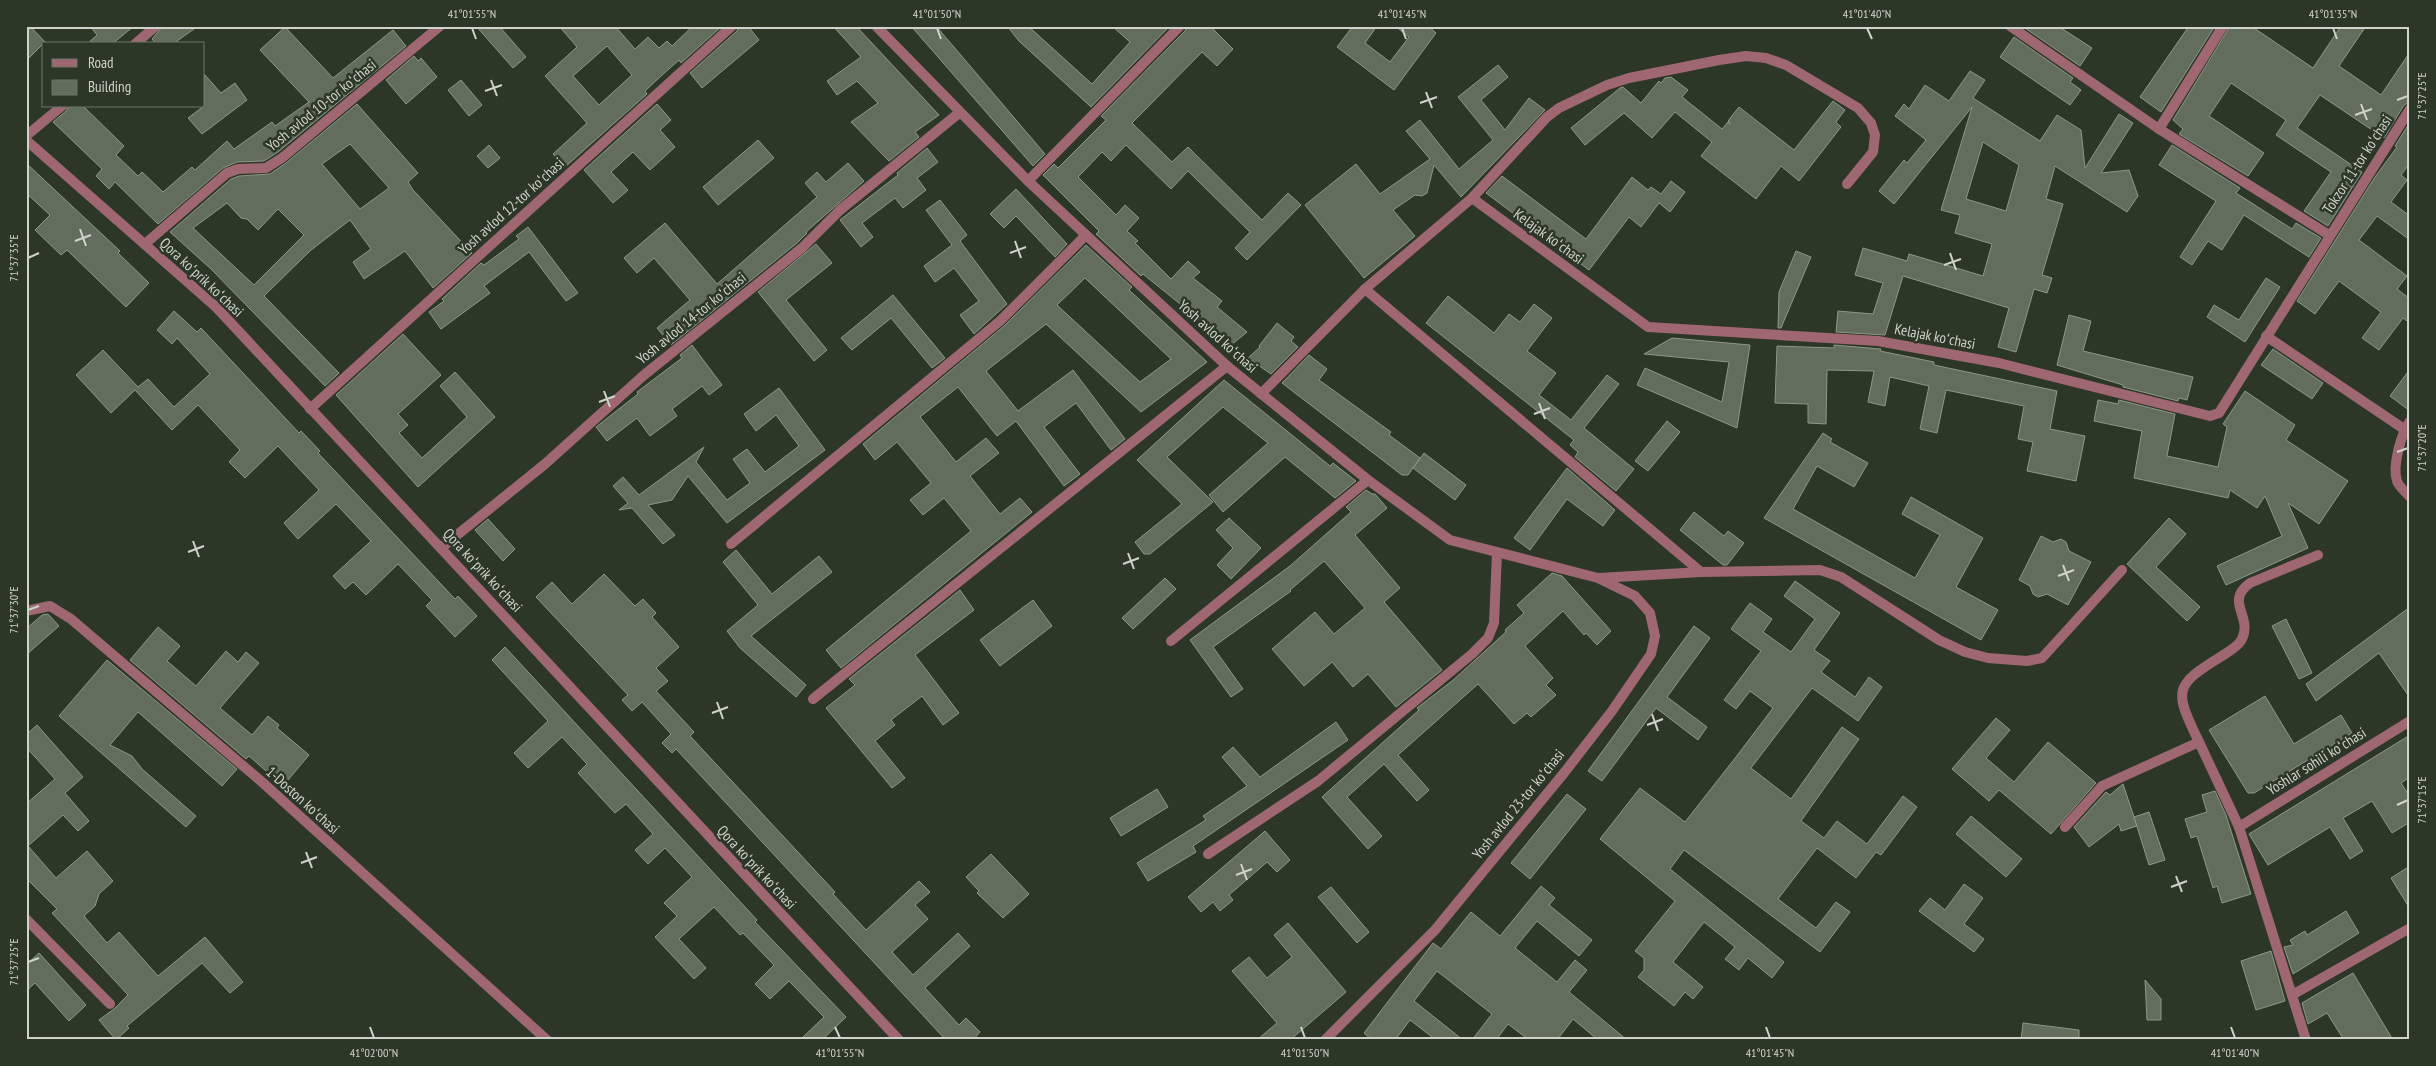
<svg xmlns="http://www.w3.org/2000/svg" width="2436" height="1066" font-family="'PT Sans Narrow',sans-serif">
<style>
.building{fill:#626d5d;stroke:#8d9887;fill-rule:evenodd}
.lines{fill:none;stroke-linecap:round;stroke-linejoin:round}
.minor{stroke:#9f6771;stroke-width:10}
.ticks{fill:none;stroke:#ced4cb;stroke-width:2}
.labels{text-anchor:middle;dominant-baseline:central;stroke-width:5;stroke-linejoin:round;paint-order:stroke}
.street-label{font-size:15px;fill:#ced4cb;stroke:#2d3728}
.neatline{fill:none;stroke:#ced4cb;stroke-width:2}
.ticks-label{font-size:12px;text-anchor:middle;fill:#ced4cb}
</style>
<rect width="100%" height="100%" fill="#2d3728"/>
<g class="building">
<path d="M26 26H30L45 42 26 61Z"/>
<path d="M90 26H134L112 44H87L97 35Z"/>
<path d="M163 26H198L173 44H156L152 39Z"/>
<path d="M476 26H499L526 57 513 68Z"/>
<path d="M559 26H615L635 49 648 37 659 48 667 41 672 46 693 26H722L681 63 679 60 660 77 645 91 647 94 565 167 553 154 587 123 545 76 577 47ZM607 46 632 75 599 105 573 76Z"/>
<path d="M739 26H748L759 40 702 88 690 73 737 31Z"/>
<path d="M833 26H856L939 115 915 132 919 137 889 161 851 122 878 103 857 81 837 95 827 81 861 57Z"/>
<path d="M911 26H936L1045 154 1033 166Z"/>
<path d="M1007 26H1028L1092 84 1130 42 1112 26H1170L1091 107 1019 41Z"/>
<path d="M1187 26H1210L1233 49 1217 66 1202 52 1132 123 1172 162 1188 147 1262 220 1288 193 1301 205 1247 260 1235 248 1250 232 1188 171 1171 189 1126 145 1111 161 1102 152 1078 177 1116 215 1125 205 1139 218 1127 231 1138 241 1135 243 1171 279 1188 261 1200 272 1193 278 1222 301 1217 307 1247 332 1231 345 1143 274 1141 276 1096 234 1099 231 1043 175 1054 164 1058 168 1106 120 1101 116 1185 31Z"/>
<path d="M1353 26H1377L1365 43 1390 62 1409 37 1395 26H1428L1436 33 1394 90 1337 47Z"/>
<path d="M2022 26H2058L2092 48 2080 66Z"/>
<path d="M2189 26H2215L2161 112 2140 97Z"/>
<path d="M2230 26H2251L2313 68 2341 26H2366L2339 66 2381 95 2410 52V102L2404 105 2384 138 2320 95 2297 128 2362 172 2328 226 2304 211 2331 172 2276 135 2286 120 2231 83 2209 116 2264 153 2248 176 2179 134 2183 129 2173 120Z"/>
<path d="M285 27 333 78 393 30 406 46 278 152 264 161 237 162 223 168 158 224 115 182 109 189 96 176 102 169 53 122 66 111 69 106H83L124 146 116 155 138 176 142 172 163 192 192 167 195 170 227 141 234 149 272 122 275 126 309 102 260 50Z"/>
<path d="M2014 37 2073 78 2070 82 2081 90 2070 105 2000 57Z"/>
<path d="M414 56 418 61 421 58 437 77 406 104 386 80Z"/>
<path d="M1498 65 1508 77 1481 100 1505 130 1529 98 1545 110 1461 197 1434 165 1427 193 1422 196 1415 195 1393 210 1415 236 1364 278 1305 205 1356 164 1380 194 1430 159 1406 131 1420 120 1459 169 1493 140 1458 97Z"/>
<path d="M1970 71 1985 80 1973 98 2040 141 2057 115 2081 130 2085 168 2119 114 2133 123 2101 173 2129 170 2138 196 2127 212 2055 166 2046 199 2063 204 2042 275 2052 278 2047 293 2034 289 2016 352 1998 347 2009 308 1903 276 1885 335 1836 332 1838 311 1873 314 1883 283 1855 275 1863 248 1907 261 1909 254 1983 276 1992 244 1955 233 1960 215 1941 210 1972 107 1894 204 1879 191 1904 160 1907 163 1926 140 1895 116 1904 104 1909 109 1925 85 1949 101ZM1983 142 2019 165 2006 211 1966 199Z"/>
<path d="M204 74 221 93 235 83 247 100 202 134 188 118 204 106Z"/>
<path d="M1671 77 1688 90 1682 97 1722 129 1728 122 1731 124 1728 121 1739 107 1794 150 1833 101 1845 110 1836 122 1841 127 1799 181 1781 166 1756 199 1701 156 1712 142 1675 112 1652 138 1624 113 1585 145 1571 128 1620 88 1623 87 1641 103 1659 81 1661 83 1665 78Z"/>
<path d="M461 80 482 105 469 116 448 90Z"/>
<path d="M357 104 418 173 408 182 413 190 472 253 433 288 405 251 364 279 353 262 371 249 350 220 311 250 264 296 339 373 325 386 211 269 170 232 231 179 239 176 270 174 286 163ZM350 144 389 188 360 209 322 164ZM227 203 241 218 247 219 258 230 278 209 304 235 254 285 193 228Z"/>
<path d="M657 104 671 120 660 130 675 147 650 170 633 152 611 172 628 190 613 203 584 170Z"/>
<path d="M2410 122V163L2401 175 2407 180 2391 202 2410 216V240L2377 216 2359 240 2407 276 2397 289 2410 299V323L2403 318 2379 350 2362 338 2381 312 2339 281 2315 314 2297 301 2375 177 2397 147 2395 146Z"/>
<path d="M758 140 774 158 718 205 703 187Z"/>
<path d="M489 145 500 158 488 168 477 156Z"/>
<path d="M2172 145 2240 188 2236 193 2292 229 2296 223 2321 238 2309 257 2244 215 2222 250 2208 241 2192 265 2180 257 2216 201 2159 165Z"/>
<path d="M927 148 938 162 917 178 926 190 903 208 895 198 862 223 873 237 861 247 840 220 898 175 897 173Z"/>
<path d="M26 163 120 251 118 253 149 283 126 307 67 250 61 255 35 230 50 215 26 193Z"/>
<path d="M848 163 864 181 806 232 807 233 797 243 671 345 657 328 690 300 654 258 637 273 624 258 665 223 717 284 817 197 805 183 817 172 826 182Z"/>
<path d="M1502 176 1586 239 1632 177 1648 190 1651 187 1661 194 1671 181 1685 192 1670 212 1659 203 1641 227 1629 217 1589 270 1486 193Z"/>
<path d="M1016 189 1067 244 1055 257 1016 216 1004 228 990 214Z"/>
<path d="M940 200 967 235 960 241 1007 304 974 334 960 315 979 301 954 268 935 282 924 266 952 245 926 210Z"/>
<path d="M528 227 578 293 566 301 529 252 484 286 490 293 441 329 429 312 444 301 442 299 481 263 484 265 519 239 516 236Z"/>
<path d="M816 244 832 263 786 300 827 350 814 361 758 292Z"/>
<path d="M1086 245 1132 287 1129 290 1207 362 1141 412 1046 324 986 371 1018 411 1073 370 1125 439 1111 450 1076 403 1044 427 1080 474 1064 486 1016 421 997 436 958 387 920 417 956 462 986 438 999 453 970 476 1000 514 1020 498 1032 512 841 668 826 650 971 531 944 498 923 515 910 500 931 483 897 442 875 460 863 444 1004 326ZM1085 278 1171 359 1140 382 1057 305Z"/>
<path d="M1796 251 1811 257 1781 328H1778L1779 292Z"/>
<path d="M2266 278 2280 287 2245 342 2207 317 2214 305 2239 320Z"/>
<path d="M893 295 945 358 932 368 891 318 852 350 841 338Z"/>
<path d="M1448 296 1494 333 1509 314 1520 322 1534 304 1552 318 1527 351 1556 373 1539 395 1571 420 1607 375 1619 384 1584 428 1634 469 1616 491 1575 457 1578 452 1570 445 1574 440 1426 323Z"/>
<path d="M174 311 197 332 201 328 299 433 301 431 320 451 318 453 455 599 458 596 477 616 455 637 426 606 432 600 398 564 366 595 353 582 345 589 333 576 371 541 336 504 298 539 284 523 319 490 278 446 245 478 229 462 240 450 198 405 172 430 135 390 111 413 76 375 103 350 138 387 148 379 174 407 210 374 177 338 172 344 157 330Z"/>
<path d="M2069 315 2091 321 2083 351 2193 377 2187 400 2179 398 2178 401 2123 387V385L2057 365Z"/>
<path d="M1277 323 1294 337 1291 341 1298 347 1271 374 1248 358 1260 347 1259 346Z"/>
<path d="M403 334 441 375 398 414 408 425 399 433 422 458 467 417 440 386 455 372 495 417 418 487 336 395Z"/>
<path d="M1672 338 1750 345 1737 428 1637 385 1645 368 1722 402 1729 362 1644 354Z"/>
<path d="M692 345 722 385 709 395 702 386 672 409 677 416 650 436 637 418 607 441 596 427 638 394 637 392 682 358 680 355Z"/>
<path d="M1834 345 1881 349 1880 351 1934 362V365L2057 391 2050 429 2085 436 2076 481 2027 471 2033 442 2018 439 2024 406 1946 390 1937 433 1920 429 1929 386 1890 377 1885 406 1868 402 1874 371 1827 370 1826 424 1808 423V404L1775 403 1777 346 1834 348Z"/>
<path d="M2273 349 2323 383 2312 399 2261 365Z"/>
<path d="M1309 355 1327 369 1319 380 1391 432 1389 435 1420 458 1408 475H1402L1282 383Z"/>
<path d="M2410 369V411L2390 396Z"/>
<path d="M1224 380 1330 466 1333 463 1356 481 1335 498 1285 457 1223 512 1209 495 1268 443 1223 407 1167 457 1213 502 1150 554H1144L1135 542 1182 504 1137 460Z"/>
<path d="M779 388 825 450 727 523 688 476 672 500 648 505 675 535 663 544 632 508 619 510 628 503 613 486 623 477 639 495 704 447 696 462 727 500 750 483 733 459 747 449 765 472 799 446 776 415 756 431 744 414Z"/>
<path d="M2245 391 2295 425 2286 440 2348 481 2319 524 2288 503 2308 548 2226 585 2217 566 2282 536 2265 496 2257 508 2230 490 2228 498 2134 478 2142 431 2094 421 2098 400 2118 404 2119 400 2175 414 2167 456 2218 467 2227 427 2223 424Z"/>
<path d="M1667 421 1680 432 1648 471 1635 461Z"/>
<path d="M1823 433 1832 439 1830 442 1868 463 1854 487 1817 466 1793 509 1915 578 1940 535 1902 514 1911 497 1983 538 1956 587 1998 610 1981 640 1764 518Z"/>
<path d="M1424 453 1466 485 1455 500 1413 468Z"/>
<path d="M1567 468 1615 510 1603 526 1567 499 1530 550 1514 538Z"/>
<path d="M1366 490 1372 494H1375L1387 508 1355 535 1400 588 1384 602 1442 670 1396 707 1368 674 1353 687 1332 662 1304 686 1272 649 1315 612 1334 634 1365 608 1324 561 1290 590 1291 591 1213 647 1243 689 1231 697 1190 640 1290 566 1351 512 1346 507Z"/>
<path d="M1694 512 1724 536 1728 531 1744 543 1727 565H1723L1680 530Z"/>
<path d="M1229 518 1261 548 1231 579 1217 565 1233 548 1216 530Z"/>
<path d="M2169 518 2186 534 2156 567 2200 607 2187 621 2127 564Z"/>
<path d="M488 519 515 549 503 561 475 530Z"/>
<path d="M2041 536 2053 542 2061 539 2066 542 2069 551 2091 562 2068 605 2047 594 2038 597 2033 594 2030 586 2019 580Z"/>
<path d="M736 550 772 594 819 556 832 572 751 636 806 685 796 697 740 648 727 631 758 605 723 562Z"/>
<path d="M1552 573 1562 576 1611 631 1597 645 1586 633 1584 635 1563 611 1525 646 1553 678 1546 685 1556 695 1531 717 1527 713 1514 724 1478 684 1398 755 1429 790 1417 801 1384 764 1347 797 1382 836 1368 849 1322 797 1419 710 1417 708 1452 681 1506 632 1505 630 1524 613 1517 605Z"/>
<path d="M604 574 635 606 643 599 656 613 652 617 679 647 656 668 668 681 656 691 694 732 690 736 835 892 833 894 866 930 919 881 930 892 915 905 928 919 892 952 913 975 958 933 970 946 925 988 959 1025 966 1018 980 1032 973 1040H942L944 1038 676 749 672 753 662 743 671 734 642 702 632 711 622 700 628 695 536 597 552 582 572 604Z"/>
<path d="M1165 578 1176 589 1133 629 1122 618Z"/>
<path d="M1795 581 1840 613 1814 650 1830 661 1821 672 1855 697 1869 677 1882 687 1858 721 1812 688 1751 768 1791 799 1842 727 1859 739 1801 821 1824 838 1837 821 1867 844 1903 796 1917 807 1881 855 1876 852 1856 878 1817 848 1778 899 1816 928 1836 902 1850 912 1820 952 1684 850 1670 869 1784 962 1772 978 1748 958 1739 970 1725 959 1735 947 1704 922 1673 962 1703 987 1693 999 1685 992 1674 1006 1638 977 1644 970V958L1635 951 1675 901 1600 839 1640 788 1685 822 1736 757 1773 708 1750 691 1736 709 1724 700 1761 651 1731 629 1750 603 1772 619 1763 632 1791 652 1815 619 1784 596Z"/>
<path d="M960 590 974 610 915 655 959 713 943 725 922 696 891 720 895 725 875 741 905 778 892 788 826 708 855 685 849 679Z"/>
<path d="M1033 600 1052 626 1000 666 980 640Z"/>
<path d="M2410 607V698L2379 653 2316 701 2306 684Z"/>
<path d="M48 614 59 626 26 655V629L42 615Z"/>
<path d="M2286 619 2312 673 2299 679 2272 626Z"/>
<path d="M1694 626 1710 638 1667 697 1707 727 1698 740 1656 708 1602 781 1588 771Z"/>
<path d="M158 627 180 646 167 661 196 686 226 651 238 662 246 652 259 663 220 708 252 735 268 716 279 725 277 728 309 755 283 786 249 756 246 759 130 660Z"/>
<path d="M505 647 757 920 755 922 846 1017 822 1040H800L824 1017 789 981 770 999 755 984 774 965 743 933 740 935 714 907 679 939 706 968 694 979 655 937 677 916 664 903 692 877 665 848 648 864 635 850 653 834 626 804 615 813 578 773 587 764 562 737 528 768 514 753 548 721 492 660Z"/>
<path d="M107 660 237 769 222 786 138 712 110 745 132 756 142 769 196 816 186 827 59 716Z"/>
<path d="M2265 696 2294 744 2341 715 2352 733 2254 793H2248L2209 730Z"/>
<path d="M1996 718 2010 730 1986 758 2014 782 2048 742 2096 783 2051 834 1999 790 1989 801 1952 769Z"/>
<path d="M1336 722 1348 740 1193 846 1196 852 1148 881 1137 863 1206 820 1203 816 1247 786 1222 757 1233 747 1260 777Z"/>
<path d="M37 725 83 777 65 793 89 821 78 831 63 815 28 846 56 878 87 851 113 881 99 894 95 906 84 916 107 943 119 932 158 976 205 937 243 982 230 993 202 963 127 1026 129 1028 116 1040 99 1020 114 1009 128 995 52 913 57 909 26 878V804L55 779 26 747V735Z"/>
<path d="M2410 735V777L2401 783 2410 797V822L2392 833 2372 801 2343 818 2363 851 2350 859 2330 827 2268 865 2249 834Z"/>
<path d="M2123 784 2137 826 2121 831 2119 824 2089 847 2074 827 2106 792 2110 795Z"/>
<path d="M1157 789 1168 807 1121 836 1110 818Z"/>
<path d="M2215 791 2226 815 2251 894 2222 903 2217 886 2213 888 2197 836 2191 838 2185 819 2207 812 2202 795Z"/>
<path d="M1567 794 1586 809 1530 879 1511 863Z"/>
<path d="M2149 812 2165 860 2149 865 2134 817Z"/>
<path d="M1971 816 2022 859 2006 877 1956 834Z"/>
<path d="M1265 831 1290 860 1277 872 1267 862 1229 895 1233 900 1220 911 1213 902 1201 912 1188 897Z"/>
<path d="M991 854 1029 894 1003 918 977 893 979 891 966 877Z"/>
<path d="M2410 866V909L2391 878Z"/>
<path d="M1964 884 1983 898 1964 924 1984 939 1974 952 1919 911 1930 898 1945 910Z"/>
<path d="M1541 886 1555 898 1549 905 1592 940 1579 956 1537 921 1515 948 1557 982 1575 960 1587 970 1569 992 1627 1040H1598L1573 1019 1557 1040H1529L1508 1024 1496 1040H1472L1492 1014 1437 971 1414 1001 1463 1040H1436L1410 1020 1395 1040H1372L1364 1033 1433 943 1441 949 1471 912 1500 936Z"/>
<path d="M1331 887 1369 932 1357 943 1318 897Z"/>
<path d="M2346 911 2359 933 2293 974 2284 947 2293 945 2290 940 2305 931 2307 935Z"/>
<path d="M1288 923 1346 992 1290 1040H1257L1277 1023 1232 971 1249 957 1267 978 1292 957 1274 935Z"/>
<path d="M2271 951 2285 1001 2256 1010 2241 961Z"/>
<path d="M39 953 86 1005 69 1021 35 983 26 991V965Z"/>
<path d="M2353 973 2393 1040H2344L2327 1013 2308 1024 2302 1003Z"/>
<path d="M2145 980 2161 999V1020H2147Z"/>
<path d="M2023 1023 2079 1030V1040H2021Z"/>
</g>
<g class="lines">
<g class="minor">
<path d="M876 26 1028 181 1227 366 1368 480 1450 540 1598 578 1635 596 1650 613 1655 636 1651 654 1612 711 1564 773 1435 930 1325 1040"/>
<path d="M2010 26 2159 129 2329 235"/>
<path d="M135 44 156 26"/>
<path d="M2159 129 2223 26"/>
<path d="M26 136 62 106"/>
<path d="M26 140 216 307 899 1040"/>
<path d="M1028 181 1180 26"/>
<path d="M1472 198 1648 327 1878 341 1999 363 2210 416 2219 413 2410 109"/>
<path d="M145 244 227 173 238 169 266 168 282 158 440 26"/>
<path d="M1365 289 1701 572"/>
<path d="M2266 336 2404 429"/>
<path d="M1261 394 1365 289 1472 198 1547 117 1559 108 1607 85 1629 78 1719 60 1746 56 1766 58 1786 65 1858 108 1871 123 1875 135 1873 152 1847 184"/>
<path d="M310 409 732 26"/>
<path d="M2410 421C2401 434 2392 466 2397 481 2399 487 2406 492 2410 497"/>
<path d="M731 544 1000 321 1086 235"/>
<path d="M441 548 545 464 644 375 802 248 840 210 959 113"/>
<path d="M1599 578 1701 572 1820 570 1841 577 1939 640 1965 652 1988 658 2027 661 2042 658 2122 570"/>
<path d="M26 611 50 606 71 619 262 782 547 1040"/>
<path d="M1171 641 1368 480"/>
<path d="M813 699 1227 366"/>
<path d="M2199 742C2174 690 2173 686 2222 656 2229 651 2238 647 2242 639 2253 616 2224 602 2250 583L2318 555"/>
<path d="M2065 827 2102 786 2199 742 2239 827 2306 1040"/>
<path d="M2239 827 2410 721"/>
<path d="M1208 854 1318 781 1472 654 1488 638 1494 623 1497 553"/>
<path d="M26 919 110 1004"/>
<path d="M2292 995 2410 928"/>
</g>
</g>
<path class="ticks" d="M472 28 476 39M937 28 941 39M1402 28 1406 39M1867 28 1872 39M2333 28 2337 39M491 80 497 96M485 91 502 85M1426 92 1432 108M2397 100 2408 96M1420 103 1437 97M2361 104 2367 120M2355 115 2372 109M80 229 86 246M75 241 91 235M1015 241 1021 258M1010 253 1026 247M1950 253 1956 270M28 258 39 253M1944 265 1961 259M604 391 610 407M599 402 615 396M1539 403 1545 419M1534 414 1550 408M2397 452 2408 448M193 541 199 557M188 552 204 546M1128 553 1134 569M1123 564 1139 558M2063 565 2069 581M2058 576 2074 570M28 610 39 606M717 702 723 719M712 713 728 707M1652 714 1658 731M1647 725 1663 719M2397 805 2408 800M306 852 312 868M301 863 317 857M1241 864 1247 880M1236 875 1252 869M2176 876 2182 892M2171 887 2187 881M28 962 39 958M370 1027 374 1038M835 1027 840 1038M1301 1027 1305 1038M1766 1027 1770 1038M2231 1027 2235 1038"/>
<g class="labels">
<g class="street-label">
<text transform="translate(321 105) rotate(-39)">Yosh avlod 10-tor koʻchasi</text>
<text transform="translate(2357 164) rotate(-57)">Tokzor 11-tor koʻchasi</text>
<text transform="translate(511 206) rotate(-42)">Yosh avlod 12-tor koʻchasi</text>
<text transform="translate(1549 236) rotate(36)">Kelajak koʻchasi</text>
<text transform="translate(202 277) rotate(43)">Qora koʻprik koʻchasi</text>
<text transform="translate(691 318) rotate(-39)">Yosh avlod 14-tor koʻchasi</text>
<text transform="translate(1218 336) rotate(42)">Yosh avlod koʻchasi</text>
<text transform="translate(1935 336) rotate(11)">Kelajak koʻchasi</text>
<text transform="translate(483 570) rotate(47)">Qora koʻprik koʻchasi</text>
<text transform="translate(2316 761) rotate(-32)">Yoshlar sohili koʻchasi</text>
<text transform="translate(303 800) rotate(42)">1-Doston koʻchasi</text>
<text transform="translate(1518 804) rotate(-51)">Yosh avlod 23-tor koʻchasi</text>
<text transform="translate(757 867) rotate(47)">Qora koʻprik koʻchasi</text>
</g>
</g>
<rect width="2436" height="1066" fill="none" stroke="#2d3728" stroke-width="55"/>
<rect x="42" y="42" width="162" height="65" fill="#2d3728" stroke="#6d7669"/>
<rect x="52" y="59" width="25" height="8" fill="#9f6771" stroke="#6d7669"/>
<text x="88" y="68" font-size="15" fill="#ced4cb">Road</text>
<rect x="52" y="80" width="25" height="15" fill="#626d5d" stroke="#6d7669"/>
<text x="88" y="92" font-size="15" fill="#ced4cb">Building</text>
<rect x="28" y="28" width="2380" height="1010" class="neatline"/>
<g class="ticks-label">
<text x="472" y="18">41°01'55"N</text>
<text x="937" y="18">41°01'50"N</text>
<text x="1402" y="18">41°01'45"N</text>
<text x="1867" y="18">41°01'40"N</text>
<text x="2333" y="18">41°01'35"N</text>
<text transform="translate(2422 96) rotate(-90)" y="4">71°37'25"E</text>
<text transform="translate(14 258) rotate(-90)" y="4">71°37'35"E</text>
<text transform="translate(2422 448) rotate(-90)" y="4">71°37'20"E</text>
<text transform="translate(14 610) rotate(-90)" y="4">71°37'30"E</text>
<text transform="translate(2422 800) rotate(-90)" y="4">71°37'15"E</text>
<text transform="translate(14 962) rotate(-90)" y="4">71°37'25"E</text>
<text x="374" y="1057">41°02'00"N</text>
<text x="840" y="1057">41°01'55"N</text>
<text x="1305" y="1057">41°01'50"N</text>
<text x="1770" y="1057">41°01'45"N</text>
<text x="2235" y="1057">41°01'40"N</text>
</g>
</svg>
